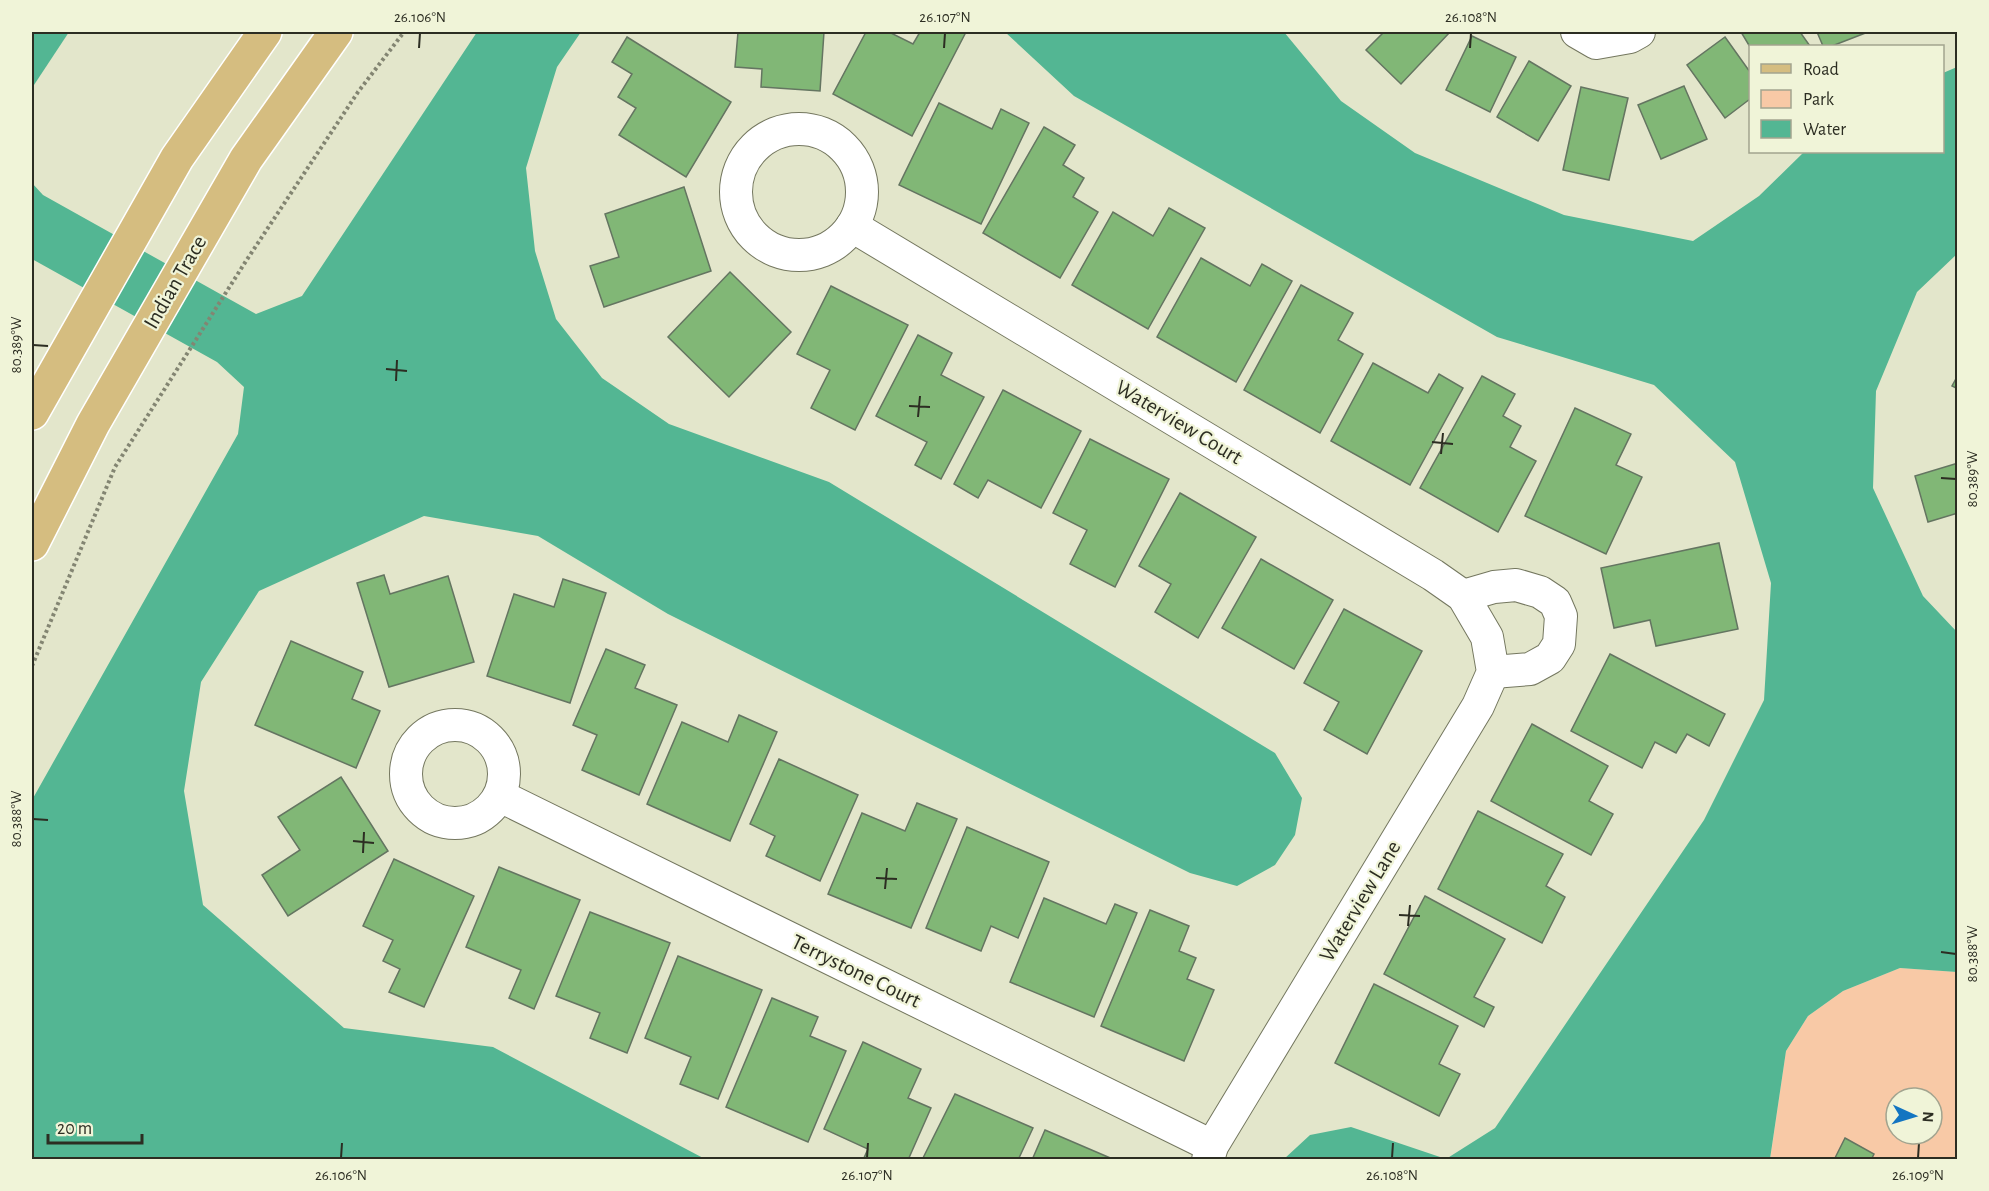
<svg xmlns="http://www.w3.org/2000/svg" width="1989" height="1191" font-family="'Alegreya Sans',sans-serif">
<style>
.green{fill:#f8c9a6;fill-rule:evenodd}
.water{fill:#53b693}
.building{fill:#81b776;stroke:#647561;stroke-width:1.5}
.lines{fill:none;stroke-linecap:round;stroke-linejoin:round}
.minor-casing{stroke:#74775f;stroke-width:34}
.major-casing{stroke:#fff;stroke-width:36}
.path{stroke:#838572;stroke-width:4;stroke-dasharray:3 3;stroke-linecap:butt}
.minor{stroke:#fff;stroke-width:32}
.major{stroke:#d5bd80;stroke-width:33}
.ticks{fill:none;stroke:#2c2d22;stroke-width:2}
.labels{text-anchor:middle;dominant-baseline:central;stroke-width:4.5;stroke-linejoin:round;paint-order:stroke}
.street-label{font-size:22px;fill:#2c2d22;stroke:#f0f4d8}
.neatline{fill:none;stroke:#2c2d22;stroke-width:2}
.ticks-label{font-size:15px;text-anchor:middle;fill:#2c2d22}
</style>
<rect width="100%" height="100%" fill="#e3e6cb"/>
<path class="green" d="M1900 968 1957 972V1159L1770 1160 1786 1051 1808 1016 1843 991ZM1896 1098H1932V1134H1896Z"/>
<g class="water">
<path d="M32 32H69L32 88Z"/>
<path d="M477 32H581L557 67 526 168 535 251 556 319 602 378 669 424 829 482 1275 753 1302 798 1295 835 1275 865 1237 886 1190 873 668 614 538 536 424 516 259 591 201 682 184 791 203 905 344 1028 493 1047 705 1159H32V800L238 434 244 387 217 362 32 259V183L43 195 256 314 302 296Z"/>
<path d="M1005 32H1284L1341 101 1415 153 1564 215 1693 241 1759 196 1804 152H1942L1943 73 1957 67V254L1917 292 1876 391 1873 488 1923 596 1957 632V972L1900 968 1843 991 1808 1016 1786 1051 1770 1159H1284L1310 1135 1351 1127 1446 1159 1495 1128 1704 820 1764 700 1771 583 1735 462 1654 385 1497 337 1074 96Z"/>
</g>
<g class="building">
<path d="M738 32H824L820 91 761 87 762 69 735 67Z"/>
<path d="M866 32H889L913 44 920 32H966L912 136 833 94Z"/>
<path d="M1384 32H1450L1401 84 1366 50Z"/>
<path d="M1741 32H1800L1810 46 1750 47Z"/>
<path d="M1817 32H1868L1832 46H1823Z"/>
<path d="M1472 36 1516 57 1490 112 1446 90Z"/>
<path d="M627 37 731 102 686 177 619 135 636 108 618 97 632 74 612 62Z"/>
<path d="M1725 37 1750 72V99L1725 118 1687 65Z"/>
<path d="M1529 61 1571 86 1538 141 1497 117Z"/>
<path d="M1684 86 1707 139 1661 159 1638 105Z"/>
<path d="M1581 87 1628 98 1609 180 1563 170Z"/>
<path d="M939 103 992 129 1001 109 1029 123 981 224 899 185Z"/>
<path d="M1044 127 1075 145 1063 165 1084 178 1073 197 1098 212 1060 278 983 233Z"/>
<path d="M684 187 711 271 604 307 590 266 619 257 605 214Z"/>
<path d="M1169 208 1205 228 1148 329 1072 285 1113 212 1153 236Z"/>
<path d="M1201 258 1250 286 1262 264 1292 281 1236 382 1157 337Z"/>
<path d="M730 272 791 332 729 397 668 337Z"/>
<path d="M1301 285 1353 313 1338 340 1363 354 1320 433 1244 390Z"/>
<path d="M831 286 908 325 855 430 811 408 830 370 797 354Z"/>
<path d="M918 335 952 353 941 375 984 397 941 479 915 465 927 442 876 416Z"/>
<path d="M1373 363 1428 393 1439 374 1463 388 1410 485 1331 441Z"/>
<path d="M1958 375V389L1952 386Z"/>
<path d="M1482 376 1515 394 1503 416 1521 426 1510 447 1536 461 1498 532 1420 488Z"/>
<path d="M1003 390 1081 431 1041 508 988 480 978 498 954 484Z"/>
<path d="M1575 408 1631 434 1616 465 1642 477 1606 554 1525 516Z"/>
<path d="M1090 439 1169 479 1115 587 1070 564 1087 530 1053 513Z"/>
<path d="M1958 463V513L1928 522 1915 476Z"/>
<path d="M1180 493 1256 537 1198 638 1155 612 1171 584 1139 566Z"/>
<path d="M1719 543 1738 629 1656 646 1650 620 1614 628 1601 568Z"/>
<path d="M1261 559 1333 600 1294 669 1222 628Z"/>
<path d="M384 575 390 594 448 576 474 662 389 687 357 583Z"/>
<path d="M563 579 606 593 570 703 487 676 514 594 554 607Z"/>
<path d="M1344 609 1422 651 1367 754 1324 730 1339 702 1304 683Z"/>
<path d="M291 641 363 672 352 699 380 711 356 768 255 725Z"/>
<path d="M606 649 645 665 635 688 677 705 639 795 582 770 597 735 573 725Z"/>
<path d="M1610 654 1725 714 1709 746 1687 734 1676 753 1655 742 1642 768 1571 731Z"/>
<path d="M739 715 777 732 730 841 647 804 682 722 728 742Z"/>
<path d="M1532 724 1608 766 1589 801 1613 814 1591 855 1491 801Z"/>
<path d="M779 759 858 795 820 881 766 856 775 836 750 824Z"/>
<path d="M341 777 388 851 288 916 262 875 300 850 278 817Z"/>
<path d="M917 803 957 819 911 928 828 894 862 813 905 831Z"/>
<path d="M1478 811 1563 854 1546 886 1565 897 1542 943 1438 889Z"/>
<path d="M967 827 1049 862 1018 938 991 926 981 951 926 928Z"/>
<path d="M394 859 474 896 424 1007 389 992 400 969 383 961 393 940 363 926Z"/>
<path d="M499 867 580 900 534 1009 509 998 521 970 466 947Z"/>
<path d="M1425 896 1505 939 1474 997 1494 1007 1484 1027 1384 974Z"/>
<path d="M1044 898 1106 924 1115 904 1137 913 1094 1017 1010 982Z"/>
<path d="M1150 910 1189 926 1179 951 1196 958 1187 979 1214 990 1184 1061 1101 1026Z"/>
<path d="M590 912 670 943 627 1053 590 1038 600 1013 556 996Z"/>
<path d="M678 956 762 990 718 1099 680 1084 691 1057 645 1038Z"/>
<path d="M1374 984 1458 1026 1439 1064 1460 1074 1439 1116 1335 1063Z"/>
<path d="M772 998 818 1017 810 1036 846 1051 808 1142 726 1107Z"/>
<path d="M863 1042 921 1069 908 1098 931 1108 908 1160H863L868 1149 824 1129Z"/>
<path d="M955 1094 1033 1128 1018 1160H922Z"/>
<path d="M1045 1130 1115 1160H1032Z"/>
<path d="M1845 1138 1874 1154 1871 1160H1834Z"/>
</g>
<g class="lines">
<g class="minor-casing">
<g id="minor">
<path d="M1577 32 1596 43 1630 37 1639 32"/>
<circle cx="799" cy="192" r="63"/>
<path d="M852 226 1433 575 1463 596 1487 637 1493 672 1478 706 1212 1146 1208 1160"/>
<path d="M1463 596 1494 587 1516 585 1540 592 1555 602 1561 616 1559 644 1550 658 1530 669 1493 672"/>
<circle cx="455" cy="774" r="49"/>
<path d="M500 796 1212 1146"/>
</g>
</g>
<g class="major-casing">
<g id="major">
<path d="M32 413 177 158 265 32"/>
<path d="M32 544 93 424 246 159 336 32"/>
</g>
</g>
<path class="path" d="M32 666 115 467 246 261 358 92 404 32"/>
<use href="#minor" class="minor"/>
<use href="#major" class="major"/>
</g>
<path class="ticks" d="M419 48 420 33M944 48 945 33M1470 48 1471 33M33 345 48 346M386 369 407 371M396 381 397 360M909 406 930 407M918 417 920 396M1432 442 1453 444M1441 454 1443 433M1941 478 1956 479M33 819 48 820M353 841 374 843M363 853 364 832M876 878 897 879M885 889 887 868M1399 915 1420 916M1408 926 1410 905M1941 952 1956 954M341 1158 342 1143M867 1158 868 1143M1392 1158 1393 1143M1918 1158 1919 1143"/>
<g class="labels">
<g class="street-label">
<text transform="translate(175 282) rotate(-60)">Indian Trace</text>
<text transform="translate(1179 422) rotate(31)">Waterview Court</text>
<text transform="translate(1360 901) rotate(-59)">Waterview Lane</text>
<text transform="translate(856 971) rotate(26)">Terrystone Court</text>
</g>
</g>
<rect width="1989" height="1191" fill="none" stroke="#f0f4d8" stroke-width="66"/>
<rect x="1749" y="45" width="195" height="108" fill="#f0f4d8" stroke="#a2a48f" stroke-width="1.5"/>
<rect x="1761" y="64" width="30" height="9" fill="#d5bd80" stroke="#a2a48f" stroke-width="1.5"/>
<text x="1803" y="75" font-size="18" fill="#2c2d22">Road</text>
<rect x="1761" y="90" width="30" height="18" fill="#f8c9a6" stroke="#a2a48f" stroke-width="1.5"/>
<text x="1803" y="105" font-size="18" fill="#2c2d22">Park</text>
<rect x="1761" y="120" width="30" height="18" fill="#53b693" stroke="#a2a48f" stroke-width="1.5"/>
<text x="1803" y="135" font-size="18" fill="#2c2d22">Water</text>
<g transform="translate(1914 1116) rotate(94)"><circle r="28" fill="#f0f4d8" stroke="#a2a48f" stroke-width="1.5"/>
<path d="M0-4.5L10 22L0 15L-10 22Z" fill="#1375c1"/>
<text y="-9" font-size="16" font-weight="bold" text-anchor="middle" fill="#2c2d22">N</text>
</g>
<path d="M48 1134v9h94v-9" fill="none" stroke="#2c2d22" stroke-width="3"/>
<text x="57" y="1134" font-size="18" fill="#2c2d22" stroke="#f0f4d8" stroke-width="4.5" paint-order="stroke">20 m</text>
<rect x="33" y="33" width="1923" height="1125" class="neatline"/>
<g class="ticks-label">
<text x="420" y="22">26.106°N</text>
<text x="945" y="22">26.107°N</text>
<text x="1471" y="22">26.108°N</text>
<text transform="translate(16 345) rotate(-90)" y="5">80.389°W</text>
<text transform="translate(1972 479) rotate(-90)" y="5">80.389°W</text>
<text transform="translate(16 819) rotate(-90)" y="5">80.388°W</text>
<text transform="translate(1972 954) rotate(-90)" y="5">80.388°W</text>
<text x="341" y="1180">26.106°N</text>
<text x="867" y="1180">26.107°N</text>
<text x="1392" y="1180">26.108°N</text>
<text x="1918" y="1180">26.109°N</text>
</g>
</svg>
